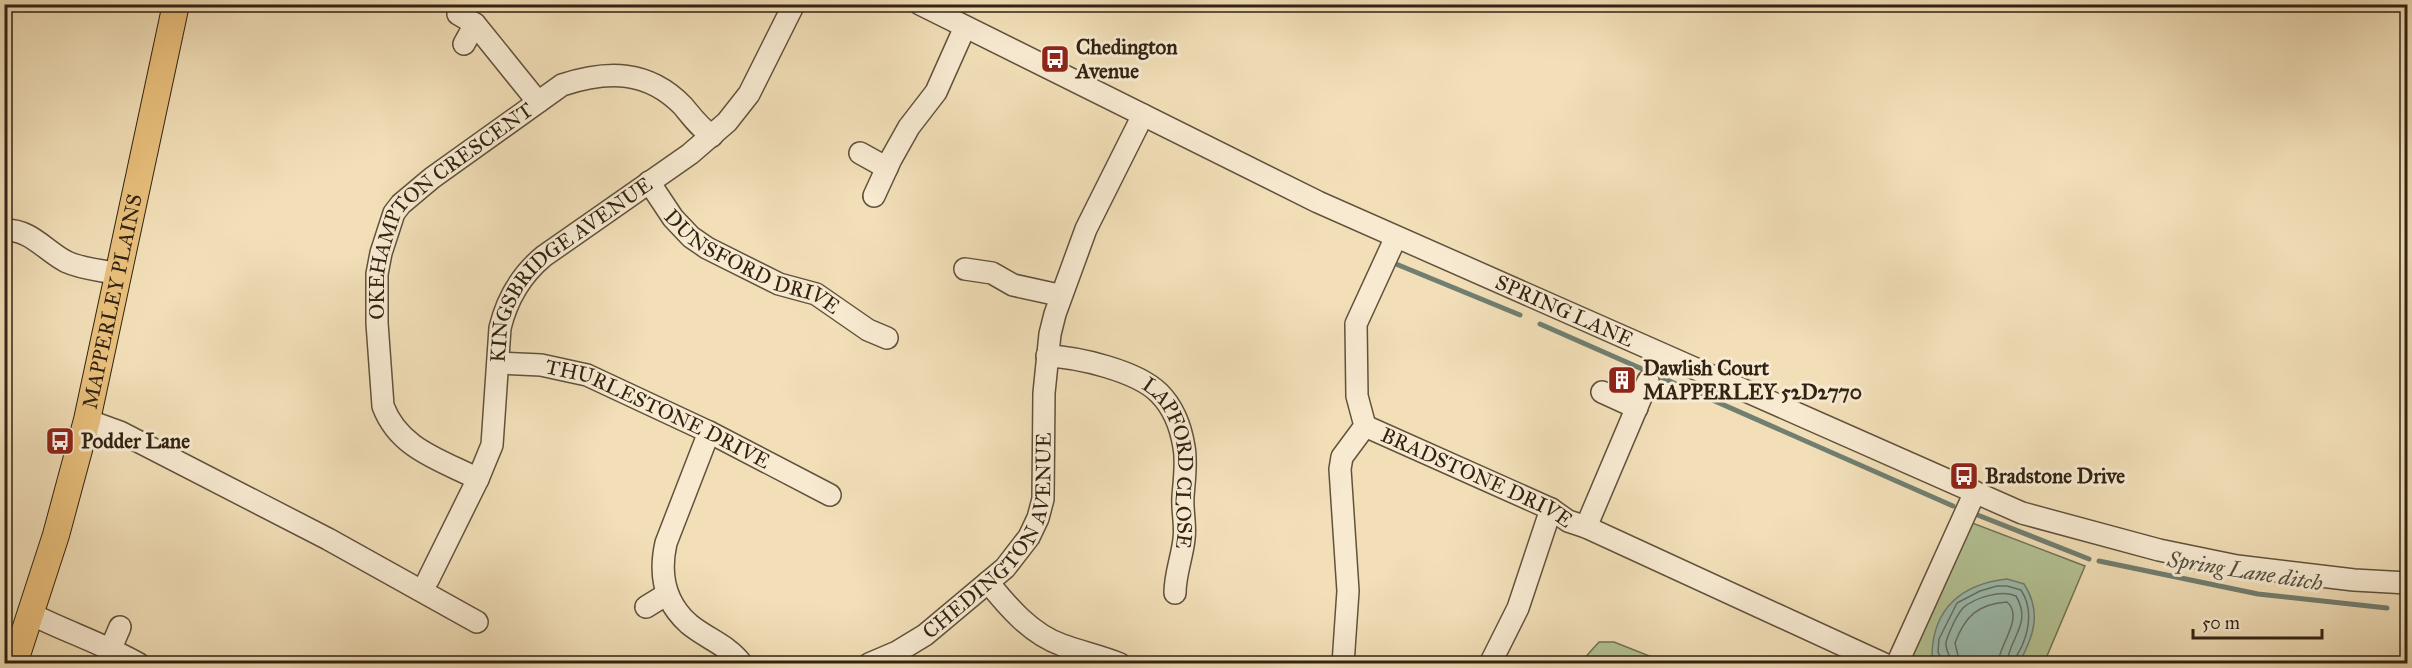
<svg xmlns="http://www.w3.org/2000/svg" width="2412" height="668" font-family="'IM FELL Great Primer',serif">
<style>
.green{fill:#b4c394;stroke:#727354;stroke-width:1.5}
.water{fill:#9bbcb0;stroke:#717f71;stroke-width:1.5}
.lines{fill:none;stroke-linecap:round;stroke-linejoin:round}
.shore{stroke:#667062;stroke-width:1.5}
.stream{stroke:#717f71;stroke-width:5}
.minor-casing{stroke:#61523c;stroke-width:24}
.major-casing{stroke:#312313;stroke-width:28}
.minor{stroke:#f7ead1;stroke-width:21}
.major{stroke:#e9c07c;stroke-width:26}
.labels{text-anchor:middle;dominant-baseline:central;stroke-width:6;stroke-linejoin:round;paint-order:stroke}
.poi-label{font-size:21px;font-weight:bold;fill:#312313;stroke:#f7ead1;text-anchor:start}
.street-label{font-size:21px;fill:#312313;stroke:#f7ead1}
.water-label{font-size:22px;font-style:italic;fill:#515142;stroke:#f7ead1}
</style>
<rect width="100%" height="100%" fill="#f2dfb8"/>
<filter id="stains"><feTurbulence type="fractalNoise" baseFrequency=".00333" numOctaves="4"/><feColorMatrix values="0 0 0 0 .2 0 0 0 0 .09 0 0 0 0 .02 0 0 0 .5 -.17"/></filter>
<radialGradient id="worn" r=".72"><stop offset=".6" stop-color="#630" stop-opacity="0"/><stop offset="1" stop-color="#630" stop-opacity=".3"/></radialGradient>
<g class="green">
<path d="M1967 521 2085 566 2044 663 1909 664Z"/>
<path d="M1599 642H1614L1667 663H1580Z"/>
</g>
<path class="water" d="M2007 579 2024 584C2042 612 2034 636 2019 663H1940L1932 655C1933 608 1962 584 2007 579Z"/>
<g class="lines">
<g class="shore">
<path d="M1944 664 1938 652 1939 639 1957 603 1980 591 1997 586H2007L2021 590C2032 607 2030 627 2022 646 2019 652 2015 657 2014 664"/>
<path d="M1951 664C1951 655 1945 651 1946 642 1949 632 1956 616 1963 608 1974 598 2002 589 2016 596 2033 624 2008 639 2007 664"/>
<path d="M1960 664 1955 643C1965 616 1978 604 2007 602 2025 617 1998 646 1998 664"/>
</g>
<g class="stream">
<path d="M1396 264 1520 315"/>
<path d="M1540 324 1953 506"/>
<path d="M1975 514 2089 559"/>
<path d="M2099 561 2258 594 2387 608"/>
</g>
<g class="minor-casing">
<g id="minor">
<path id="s1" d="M920 4 1318 202 2022 513 2159 550 2237 566 2354 580 2408 583"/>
<path d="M458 14 475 24 538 102"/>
<path d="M464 44 475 24"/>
<path d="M860 153 887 168"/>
<path id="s2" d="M649 182 673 218 691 237 707 248 779 284 816 294 868 330 887 338"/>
<path d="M874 196 891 159 909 127 936 92 965 27"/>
<path d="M4 230C31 229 45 251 67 262 82 269 101 270 118 274"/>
<path d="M965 269 992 273 1013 285 1054 294 1060 297"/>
<path id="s3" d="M1047 356C1078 357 1137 371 1159 393 1173 407 1181 428 1184 447 1187 463 1184 481 1183 497 1182 511 1186 525 1184 539 1182 558 1175 574 1175 593"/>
<path id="s4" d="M498 363 541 365 587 375 709 432 830 495"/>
<path d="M1602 392 1637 408"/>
<path d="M87 420 120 432 328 539 477 622"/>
<path id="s5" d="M1365 426 1551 509 1568 521 1586 527 1884 664"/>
<path d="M709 432 666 543C659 574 664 602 689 624 707 639 728 645 742 664"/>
<path id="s6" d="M478 479C441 460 399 449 383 406L377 323V274L381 253 394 213 401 204 432 178 562 85C608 70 648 70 683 106 692 117 700 128 712 136"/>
<path d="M1586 527 1648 381"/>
<path id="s7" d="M428 580 478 479 492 445 500 328C507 299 521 275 544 256L690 154 727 122 749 94 794 4"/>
<path d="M988 582C1008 607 1031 634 1062 645 1081 652 1101 656 1120 664"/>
<path d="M646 607 667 594"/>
<path d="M31 614C67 632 104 644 139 664"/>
<path d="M111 648 120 627"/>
<path id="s8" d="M869 664 897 652 925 635 1005 568 1029 537 1038 518 1043 499 1044 393 1050 334 1055 314 1086 229 1143 115"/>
<path d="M1343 664 1348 591 1340 469 1342 457 1365 426 1357 396 1356 324 1396 237"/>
<path d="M1490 664 1518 608 1551 509"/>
<path d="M1897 664 1975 492"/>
</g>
</g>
<g class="major-casing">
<g id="major">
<path id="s9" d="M14 664 56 535 87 420 176 4"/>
</g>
</g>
<use href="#minor" class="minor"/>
<use href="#major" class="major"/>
</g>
<defs>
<g id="bus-square" transform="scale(1.5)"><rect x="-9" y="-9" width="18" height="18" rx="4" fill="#8f2418" stroke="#f7ead1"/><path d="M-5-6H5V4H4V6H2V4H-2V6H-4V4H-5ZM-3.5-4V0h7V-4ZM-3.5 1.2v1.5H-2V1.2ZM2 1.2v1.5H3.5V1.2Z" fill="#fff"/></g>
<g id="building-square" transform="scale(1.5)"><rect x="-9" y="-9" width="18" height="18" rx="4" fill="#8f2418" stroke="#f7ead1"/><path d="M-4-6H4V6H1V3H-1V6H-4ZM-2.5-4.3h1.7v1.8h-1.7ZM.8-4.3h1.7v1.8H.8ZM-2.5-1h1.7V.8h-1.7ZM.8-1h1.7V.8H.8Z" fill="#fff"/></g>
</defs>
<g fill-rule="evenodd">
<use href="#bus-square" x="1055" y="59"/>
<use href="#building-square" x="1622" y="380"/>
<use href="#bus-square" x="60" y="441"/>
<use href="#bus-square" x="1964" y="476"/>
</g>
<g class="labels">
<g class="poi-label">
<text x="1076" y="47">Chedington<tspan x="1076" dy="24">Avenue</tspan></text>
<text x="1643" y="368">Dawlish Court<tspan x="1643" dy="24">MAPPERLEY 52D2770</tspan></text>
<text x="81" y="441">Podder Lane</text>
<text x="1985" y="476">Bradstone Drive</text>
</g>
<g class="street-label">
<text stroke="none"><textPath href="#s6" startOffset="351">OKEHAMPTON CRESCENT</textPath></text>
<text stroke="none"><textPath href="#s2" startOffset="135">DUNSFORD DRIVE</textPath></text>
<text stroke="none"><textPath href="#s7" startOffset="357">KINGSBRIDGE AVENUE</textPath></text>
<text stroke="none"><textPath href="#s9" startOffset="376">MAPPERLEY PLAINS</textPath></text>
<text stroke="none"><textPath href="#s1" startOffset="714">SPRING LANE</textPath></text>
<text stroke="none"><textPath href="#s4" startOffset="170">THURLESTONE DRIVE</textPath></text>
<text stroke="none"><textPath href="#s3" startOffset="192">LAPFORD CLOSE</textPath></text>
<text stroke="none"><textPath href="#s5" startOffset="123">BRADSTONE DRIVE</textPath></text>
<text stroke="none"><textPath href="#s8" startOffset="189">CHEDINGTON AVENUE</textPath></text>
</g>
<g class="water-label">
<text transform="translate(2245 571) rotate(9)">Spring Lane ditch</text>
</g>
</g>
<rect width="2412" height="668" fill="none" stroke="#f2dfb8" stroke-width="24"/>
<rect x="6" y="6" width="2400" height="656" fill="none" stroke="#312313" stroke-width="3"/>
<rect x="12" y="12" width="2388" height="644" fill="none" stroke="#312313" stroke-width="1.5"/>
<path d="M2193 629v9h129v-9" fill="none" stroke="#312313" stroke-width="3"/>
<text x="2202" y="629" font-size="18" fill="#312313" stroke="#f7ead1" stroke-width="4.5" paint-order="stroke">50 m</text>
<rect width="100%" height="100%" filter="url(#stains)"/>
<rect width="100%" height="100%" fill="url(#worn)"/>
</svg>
